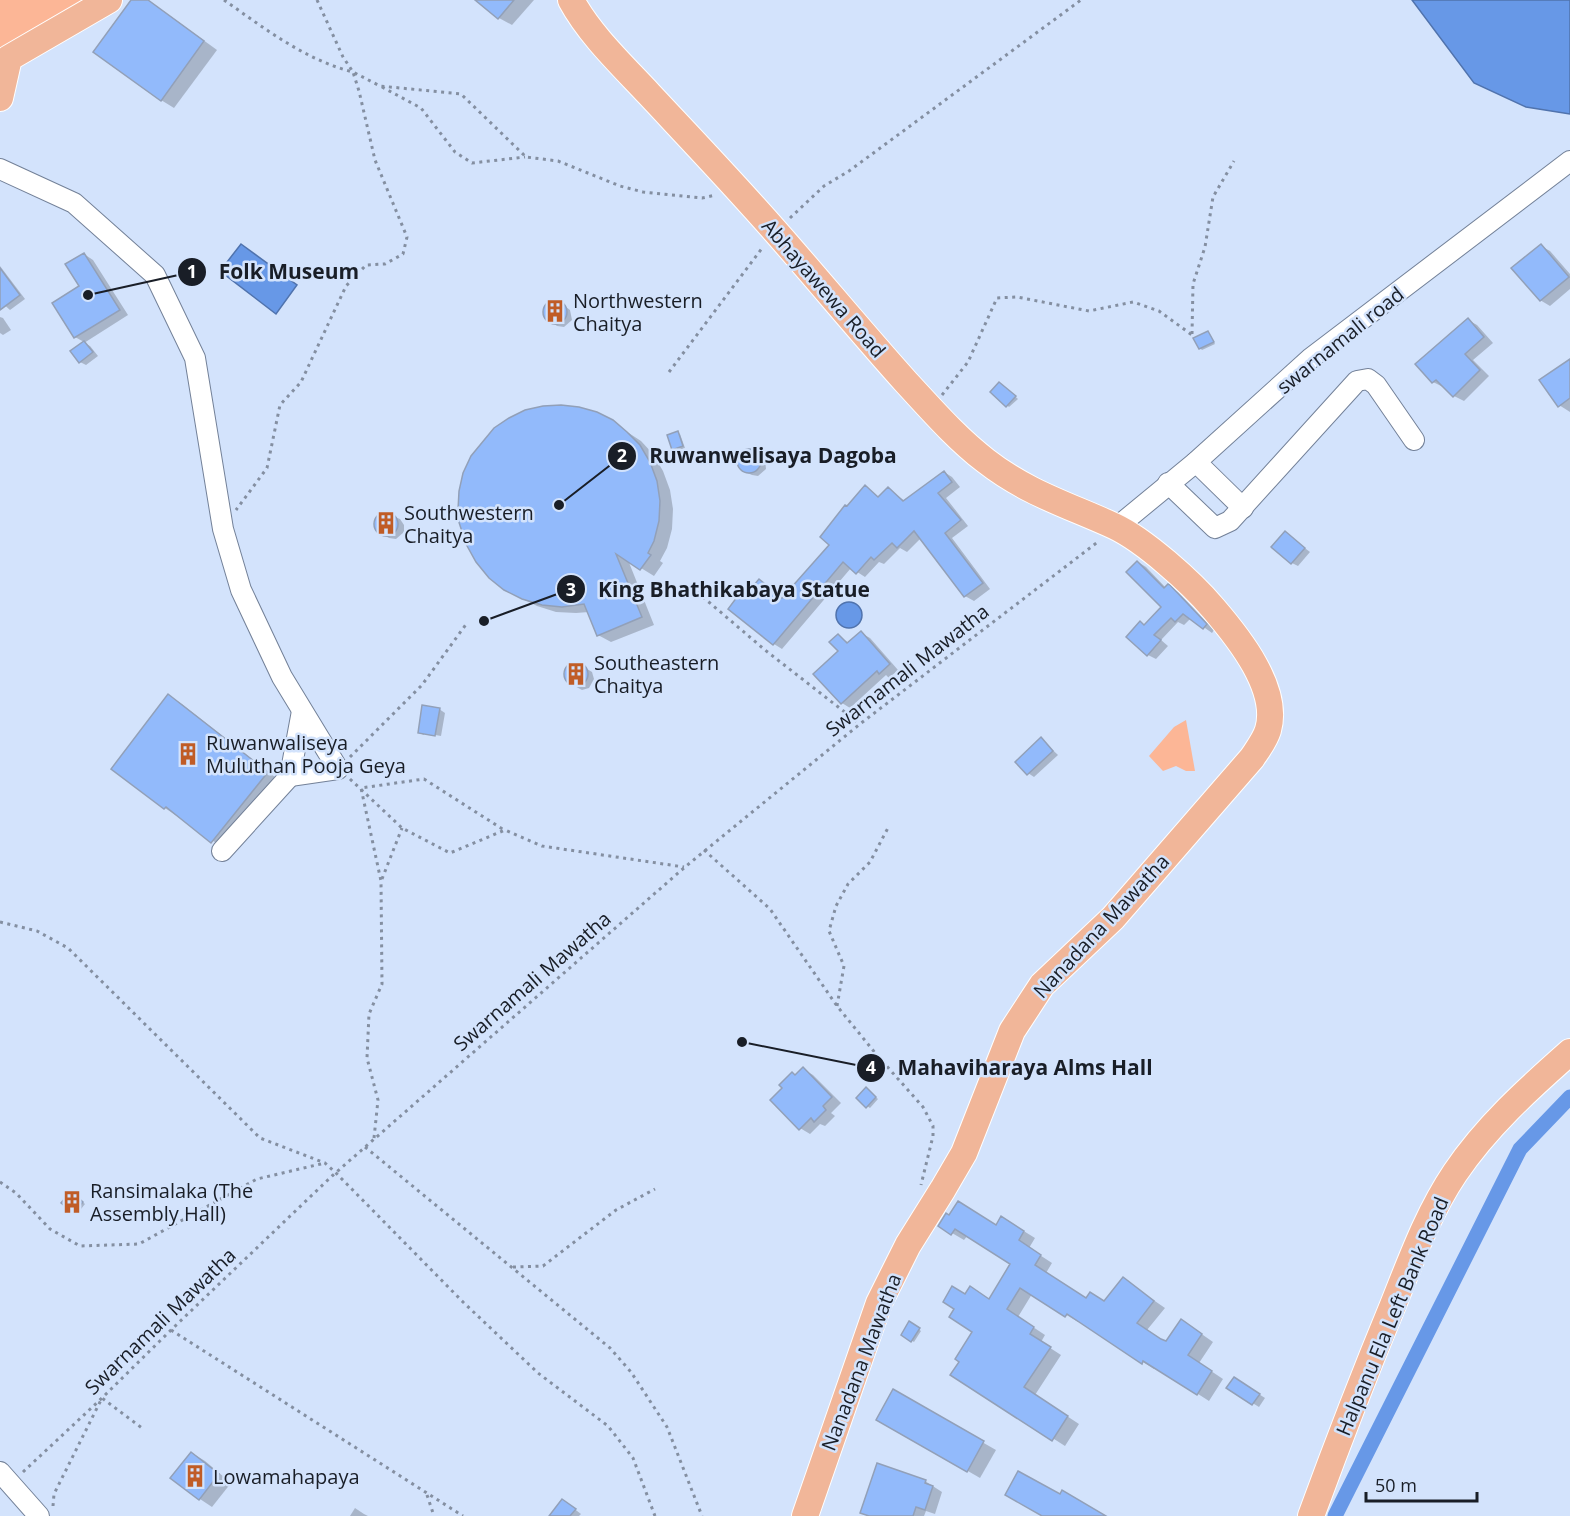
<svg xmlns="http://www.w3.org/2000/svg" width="1570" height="1516" font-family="'Open Sans',sans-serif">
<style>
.green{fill:#fcb696}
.water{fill:#6798e7;stroke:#5073ad;stroke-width:1.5}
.shadow{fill:#0003}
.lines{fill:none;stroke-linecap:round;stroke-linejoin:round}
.canal{stroke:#6798e7;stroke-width:15}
.building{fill:#92bafb;stroke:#92a0b8;stroke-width:1.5}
.minor-casing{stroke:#738198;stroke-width:22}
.major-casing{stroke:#fff;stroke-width:28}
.path{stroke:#848fa1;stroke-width:3;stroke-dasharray:3 4.5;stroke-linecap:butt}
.minor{stroke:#fff;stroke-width:20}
.major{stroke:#f1b699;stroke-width:26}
.labels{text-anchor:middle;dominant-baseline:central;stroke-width:5;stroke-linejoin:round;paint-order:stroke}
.street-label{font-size:20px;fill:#191e27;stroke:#d3e3fc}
.poi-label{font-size:20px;fill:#191e27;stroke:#d3e3fc;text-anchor:start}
.leader{fill:none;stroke:#191e27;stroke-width:2}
.callout-dot{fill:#191e27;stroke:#d3e3fc;stroke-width:2}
.mark-label{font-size:18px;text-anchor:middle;font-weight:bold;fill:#fff}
.callout-label{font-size:21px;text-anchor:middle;font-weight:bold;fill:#191e27;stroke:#d3e3fc;stroke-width:5;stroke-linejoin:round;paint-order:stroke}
</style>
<rect width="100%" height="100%" fill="#d3e3fc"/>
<g class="green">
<path d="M0 0H91L0 51Z"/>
<path d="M1186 720 1195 771H1186L1176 766 1163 771 1149 756 1174 727Z"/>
</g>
<g class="water">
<path d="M1412 0H1570V114L1526 107 1474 83Z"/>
<path d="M241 244 297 285 276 314 220 271Z"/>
<circle cx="849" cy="615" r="13"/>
</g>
<g class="shadow">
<path d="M132 0H148L217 50 174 108 161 100Z"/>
<path d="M478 0H534L512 25 499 18Z"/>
<path d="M1541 246 1550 251 1570 274V289L1550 306 1540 300Z"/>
<path d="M84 254 93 260 128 315 84 343 90 346 98 356 86 365 80 362 84 342 75 337Z"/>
<path d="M0 266 25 299 10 310 0 301Z"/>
<path d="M558 301 570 310 572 320 564 327 557 326 545 317V307L550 302Z"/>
<path d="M0 317 3 318 11 330 3 335 0 333Z"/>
<path d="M1468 320 1477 325 1493 343 1473 360 1489 376 1464 401 1454 396 1444 386 1443 387 1433 382Z"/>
<path d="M1208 333 1215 344 1202 350 1200 348Z"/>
<path d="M1570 361V412L1559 405Z"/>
<path d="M1002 385 1018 399 1009 407 992 392Z"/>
<path d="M612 422 641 441 653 454 663 471 670 490 673 509 672 529 667 548 660 561 663 563 654 576 628 560 654 625 611 642 598 635 589 612 576 613 556 612 537 606 519 597Z"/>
<path d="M677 432 680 434 685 448 676 451 674 449Z"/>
<path d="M744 451H752L765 459 766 469 758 476 752 475 745 472 738 463 739 456Z"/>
<path d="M944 472 952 477 960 487 946 498 968 526 952 538 990 589 974 601 965 596 921 538 907 552 900 548 884 564 879 562 865 577 851 568 782 649 774 644 749 594 759 581 783 598 831 545 847 508 865 487 880 498 888 489 905 501Z"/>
<path d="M385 513 400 519 404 525V532L396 539 389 538 382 534 376 526 379 516Z"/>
<path d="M1285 533 1310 552 1298 566 1292 563Z"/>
<path d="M1138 562 1146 567 1166 588 1169 586 1178 592 1214 630 1212 633 1191 618 1184 625 1178 622 1161 640 1168 646 1156 659 1148 655 1145 626 1163 607Z"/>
<path d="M861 633 870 638 898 670 889 678 886 675 850 708 842 703 838 636 849 643Z"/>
<path d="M579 664 592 672 594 679 589 688 582 690 569 683 565 673 568 667Z"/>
<path d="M169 696 182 704 280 781 225 849 165 808Z"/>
<path d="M439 709 445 713 441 736 424 733V735L419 733Z"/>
<path d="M1041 739 1058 755 1034 777 1028 773Z"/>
<path d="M803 1069 813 1075 841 1103 831 1113 835 1116 825 1126 820 1124 810 1134 800 1128 796 1076Z"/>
<path d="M868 1091 878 1099 870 1108 867 1106Z"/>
<path d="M74 1195 85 1204 77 1214 63 1203Z"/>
<path d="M1014 1225 1035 1238 1029 1248 1052 1263 1046 1273 1087 1299 1105 1302 1123 1279 1165 1308 1147 1330 1167 1343 1193 1328 1213 1342 1199 1363 1223 1379 1209 1401 1156 1367 1154 1369 1143 1362 1079 1320 1078 1322 1032 1294 1018 1317 1045 1335 1041 1342 1061 1355 1035 1395 1079 1424 1065 1446 952 1374 961 1361 974 1331 966 1296 990 1300 1012 1263 968 1235 964 1240 940 1226 996 1227Z"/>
<path d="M910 1323 921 1331 914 1342 903 1335Z"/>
<path d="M1240 1382 1265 1398 1259 1407 1228 1388Z"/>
<path d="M893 1391 996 1450 980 1478 878 1419Z"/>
<path d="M192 1453 205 1461 231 1483 212 1507 200 1499Z"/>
<path d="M925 1481 942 1492 935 1514 926 1511 924 1516H868L862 1512Z"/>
<path d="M568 1504 581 1514 579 1516H550Z"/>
<path d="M355 1508 364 1514 368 1516H350Z"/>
</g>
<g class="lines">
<path class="canal" d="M1335 1516 1520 1149 1570 1097"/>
</g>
<g class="building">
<path d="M131 0H148L204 41 161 101 93 52Z"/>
<path d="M475 0H514L498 19Z"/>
<path d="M1541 244 1569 277 1540 301 1511 268Z"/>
<path d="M84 253 120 310 74 338 52 303 79 286 65 264Z"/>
<path d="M0 268 20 295 0 310Z"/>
<circle cx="555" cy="312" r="12"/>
<path d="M1468 318 1484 337 1465 354 1480 370 1453 397 1436 380 1432 383 1415 364Z"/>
<path d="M1208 331 1214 342 1199 349 1193 338Z"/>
<path d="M84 341 93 352 79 363 70 351Z"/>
<path d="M1570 359V398L1558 407 1539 380Z"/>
<path d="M999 382 1016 396 1006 407 990 392Z"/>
<path d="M561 405 579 407 597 412 613 420 627 432 640 445 650 462 657 481 660 501 659 521 654 541 648 553 651 555 640 570 616 554 642 617 597 636 584 604 562 607 542 605 522 599 504 590 489 578 476 562 466 544 455 510H458L459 491 463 473 471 456 494 428 509 418 525 410 543 406Z"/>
<path d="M678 431 683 446 672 450 667 435Z"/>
<circle cx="749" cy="461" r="12"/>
<path d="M944 471 952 482 938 493 961 520 945 533 983 583 964 597 914 531 897 548 892 543 874 560 871 557 856 574 843 562 773 645 728 609 743 589 748 592 759 579 782 598 829 545 820 537 845 505 847 506 865 485 878 497 888 487 903 501Z"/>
<circle cx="386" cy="524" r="12"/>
<path d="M1285 531 1305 548 1291 564 1271 547Z"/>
<path d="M1137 561 1164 588 1168 584 1170 585 1207 624 1203 629 1183 614 1175 622 1171 618 1154 635 1161 640 1147 656 1126 637 1140 621 1144 625 1161 607 1126 572Z"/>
<path d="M861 631 890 664 879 674 877 671 841 704 813 674 838 651 829 642 838 634 847 643Z"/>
<circle cx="576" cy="674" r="12"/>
<path d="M168 694 268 772 211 843 166 807 164 809 111 769Z"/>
<path d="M422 705 440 708 435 736 418 733Z"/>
<path d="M1041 737 1053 751 1027 775 1015 762Z"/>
<path d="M803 1067 832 1097 823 1106 826 1110 814 1122 811 1118 799 1130 770 1100 782 1088 779 1085 792 1072 795 1075Z"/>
<path d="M866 1087 876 1097 866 1108 856 1098Z"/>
<path d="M71 1191 83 1202 73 1213 61 1203Z"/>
<path d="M958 1201 996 1225 1001 1216 1024 1231 1019 1240 1041 1255 1035 1265 1086 1298 1090 1292 1104 1301 1123 1277 1154 1301 1137 1323 1161 1339 1166 1341 1181 1319 1202 1334 1188 1355 1212 1371 1197 1395 1143 1361 1142 1364 1067 1314 1065 1317 1020 1288 1007 1309 1034 1327 1030 1334 1051 1347 1024 1387 1068 1416 1052 1441 950 1375 959 1362 955 1359 972 1332 949 1317 954 1309 943 1302 952 1286 965 1294 970 1286 989 1299 1010 1264 955 1229 951 1235 938 1226 946 1213 949 1215Z"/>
<path d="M909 1321 920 1328 911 1342 901 1335Z"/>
<path d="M1234 1377 1260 1394 1252 1405 1226 1388Z"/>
<path d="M893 1389 984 1441 967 1472 876 1420Z"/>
<path d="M191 1452 219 1474 199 1500 170 1478Z"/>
<path d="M877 1463 926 1480 925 1483 933 1486 925 1510 916 1507 913 1516H869L860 1513Z"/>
<path d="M1018 1471 1060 1494 1062 1490 1106 1516H1042L1005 1495Z"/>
<path d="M562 1499 576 1509 570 1516H549Z"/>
</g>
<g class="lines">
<g class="minor-casing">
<g id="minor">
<path d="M0 169 74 203 155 275 195 358 223 529 241 590 282 677 338 769 290 776"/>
<path d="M1196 462 1243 508"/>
<path d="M1168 483 1215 528 1230 521 1357 381 1368 379 1376 385 1414 440"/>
<path d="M1117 527 1196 462 1311 358 1570 161"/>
<path d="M222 851 290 776 302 711"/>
<path d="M0 1472 39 1516"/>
</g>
</g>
<g class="major-casing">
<g id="major">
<path d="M571 0C590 35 622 65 649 94 692 140 735 185 776 232 820 282 862 333 906 382 931 409 956 438 986 461 1027 493 1068 505 1114 526 1144 540 1191 582 1213 608 1238 637 1280 689 1268 730 1265 740 1258 749 1252 758L1113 918 1042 985 1012 1031 964 1153 943 1189 908 1245 879 1303 805 1516"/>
<path d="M0 98 9 58 109 0"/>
<path d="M1311 1516C1337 1445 1364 1375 1393 1305 1411 1260 1428 1213 1455 1173 1486 1127 1528 1089 1570 1052"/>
</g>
</g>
<g class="path">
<path d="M224 0C264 28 305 60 353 72L359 91 375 160 407 237 403 254 385 264 366 265 346 286 301 382 280 405 267 468 236 510"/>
<path d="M317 0 343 57 353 72 380 86 461 94 526 157 558 161 620 186 643 192 702 198 716 195"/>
<path d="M382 87 421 108 455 152 472 163 525 157"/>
<path d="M790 218 824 186 849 171 1081 0"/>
<path d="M1192 334 1193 284 1205 247 1213 197 1234 161"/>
<path d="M669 372 763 247"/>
<path d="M942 395 968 362 997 298 1017 297 1089 311 1133 302 1159 311 1192 335"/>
<path d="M697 592 765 650 860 724"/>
<path d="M350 757 422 685 467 623"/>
<path d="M350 779 402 828 450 853 505 830 542 846 684 867"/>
<path d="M704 850 770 909 837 1006 876 1054 923 1107 933 1126V1136L921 1185"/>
<path d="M382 879 402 828"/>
<path d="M0 922 37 931 68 948 260 1138 325 1163 336 1173 463 1302 538 1373 608 1426 633 1458 655 1516"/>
<path d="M837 1006 844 966 829 931 836 906 848 884 870 862 889 826"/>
<path d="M374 1138 378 1100 367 1058 369 1014 382 984 381 881 361 788 424 779 504 830"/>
<path d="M365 1147 610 1348 631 1372 667 1427 702 1516"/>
<path d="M0 1182 16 1193 50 1229 80 1246 139 1244 257 1179 325 1163"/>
<path d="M513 1267 543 1266 616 1210 655 1189"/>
<path d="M171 1330 463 1516"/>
<path d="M23 1472 102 1398 171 1330 332 1176 685 867 860 724 1099 541"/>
<path d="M427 1495 434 1516"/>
<path d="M53 1506 54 1494 102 1398 142 1428"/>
</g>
<use href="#minor" class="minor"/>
<use href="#major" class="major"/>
</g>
<defs>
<g id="building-bare" transform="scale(1.8)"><path d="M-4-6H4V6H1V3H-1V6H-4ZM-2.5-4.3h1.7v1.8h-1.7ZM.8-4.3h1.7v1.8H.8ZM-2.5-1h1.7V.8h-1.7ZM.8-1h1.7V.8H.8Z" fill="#c05c26" stroke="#d3e3fc" stroke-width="2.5" paint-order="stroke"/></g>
</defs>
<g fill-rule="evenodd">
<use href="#building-bare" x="555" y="311"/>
<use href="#building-bare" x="386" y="523"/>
<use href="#building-bare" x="576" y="674"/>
<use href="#building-bare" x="188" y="754"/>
<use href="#building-bare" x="72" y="1202"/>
<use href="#building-bare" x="195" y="1476"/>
</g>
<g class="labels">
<g class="street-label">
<text transform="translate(824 288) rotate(49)">Abhayawewa Road</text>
<text transform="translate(1340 340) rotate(-39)">swarnamali road</text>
<text transform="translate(907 670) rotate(-38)">Swarnamali Mawatha</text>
<text transform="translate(1101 926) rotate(-47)">Nanadana Mawatha</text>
<text transform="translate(532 981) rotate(-41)">Swarnamali Mawatha</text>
<text transform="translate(1392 1316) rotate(-67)">Halpanu Ela Left Bank Road</text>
<text transform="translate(160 1321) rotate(-44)">Swarnamali Mawatha</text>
<text transform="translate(861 1362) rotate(-69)">Nanadana Mawatha</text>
</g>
<g class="poi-label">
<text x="573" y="300">Northwestern<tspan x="573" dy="23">Chaitya</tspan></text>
<text x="404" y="512">Southwestern<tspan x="404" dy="23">Chaitya</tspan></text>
<text x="594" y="662">Southeastern<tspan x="594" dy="23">Chaitya</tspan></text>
<text x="206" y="742">Ruwanwaliseya<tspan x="206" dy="23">Muluthan Pooja Geya</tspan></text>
<text x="90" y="1190">Ransimalaka (The<tspan x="90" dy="23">Assembly Hall)</tspan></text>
<text x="213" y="1476">Lowamahapaya</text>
</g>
</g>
<path class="leader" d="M88 295L192 272M559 505L622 456M484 621L571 589M742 1042L871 1068"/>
<g class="callout-dot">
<circle cx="88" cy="295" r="6"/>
<circle cx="559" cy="505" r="6"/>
<circle cx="484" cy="621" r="6"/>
<circle cx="742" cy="1042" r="6"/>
<circle cx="192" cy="272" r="15"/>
<circle cx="622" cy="456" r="15"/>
<circle cx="571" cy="589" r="15"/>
<circle cx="871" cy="1068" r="15"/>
</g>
<g class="mark-label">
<text x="192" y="278">1</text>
<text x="622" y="462">2</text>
<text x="571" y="596">3</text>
<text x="871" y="1074">4</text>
</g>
<g class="callout-label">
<text x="289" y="279">Folk Museum</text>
<text x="773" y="463">Ruwanwelisaya Dagoba</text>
<text x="734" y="597">King Bhathikabaya Statue</text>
<text x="1025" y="1075">Mahaviharaya Alms Hall</text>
</g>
<path d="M1366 1492v9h111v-9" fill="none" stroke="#191e27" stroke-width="3"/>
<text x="1375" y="1492" font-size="18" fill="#191e27" stroke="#d3e3fc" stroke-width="4.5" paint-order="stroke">50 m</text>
</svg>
